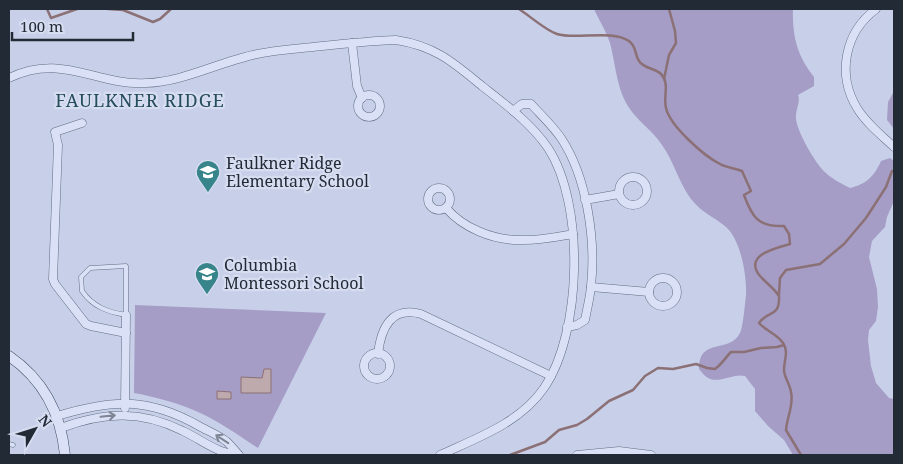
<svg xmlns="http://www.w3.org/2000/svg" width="903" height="464" font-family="'Noto Serif',serif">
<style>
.green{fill:#a59dc6}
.water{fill:#bea9ad;stroke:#8b7075}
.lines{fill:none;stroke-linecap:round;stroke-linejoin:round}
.stream{stroke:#8b7075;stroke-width:2.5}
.lane-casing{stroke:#5f6d83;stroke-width:5}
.street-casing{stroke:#5f6d83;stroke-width:9}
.secondary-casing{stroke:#425165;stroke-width:11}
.lane{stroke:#dae0f5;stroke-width:4}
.street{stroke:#dae0f5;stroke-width:8}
.secondary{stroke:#dae0f5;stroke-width:10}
.oneway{stroke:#7e8595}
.labels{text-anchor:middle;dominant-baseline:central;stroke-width:4.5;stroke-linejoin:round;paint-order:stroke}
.poi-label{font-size:16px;fill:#212a35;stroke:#d7ddf1;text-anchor:start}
.neighbourhood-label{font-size:18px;letter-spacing:1px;fill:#264d5d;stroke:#d7ddf1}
</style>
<rect width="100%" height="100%" fill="#c8d0e9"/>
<g class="green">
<path d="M594 9H793C792 35 797 56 814 77V86L798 95C801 102 795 110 796 118 796 130 816 165 826 173 832 179 842 184 850 188 866 184 874 177 881 161L890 158 894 161V201L887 217 885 227 872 241 869 257 877 289 878 307 876 321 869 330 868 340 871 366 876 383 889 398 894 399V455H793L784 440 768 426 755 411V389L745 376C733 373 719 384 708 378 704 376 701 371 699 369 699 337 729 354 740 333 743 328 745 303 746 295 747 277 741 240 726 227 713 216 703 214 691 199 679 183 674 162 662 145 651 128 634 120 624 99 616 81 615 62 610 43 606 31 599 20 594 9Z"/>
<path d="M894 91V129L887 120 888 102Z"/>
<path d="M135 305 326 313 258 448C239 436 219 421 198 412 178 403 156 397 134 393Z"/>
</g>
<g class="water">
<path d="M264 369H271V393H241V377L262 378Z"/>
<path d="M217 391 231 392V399H217Z"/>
</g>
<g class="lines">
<g class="stream">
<path d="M47 9 51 18 77 9"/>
<path d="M108 9 123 10 153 22 160 19 171 9"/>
<path d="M519 9C530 16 545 30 557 34 575 40 612 29 629 41 637 47 634 53 639 61 644 69 655 68 661 74 670 83 663 97 666 108 670 126 704 156 720 164 727 168 735 168 742 171L751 191 744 195C752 217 758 227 784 226L789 234 790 244C776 248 743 255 760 276 766 283 774 288 779 296 780 318 768 310 759 323 766 331 777 334 783 343 789 352 784 360 784 370 784 377 790 384 791 392 794 405 787 417 786 430L801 455"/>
<path d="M664 79 669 55 676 43 675 31 669 9"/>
<path d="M779 294 780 278 786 270 820 264 844 244 866 218 886 187 892 171"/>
<path d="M510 455 545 442 559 430 577 425 587 419 609 401 633 390 645 376 658 368 673 369 696 364 707 368 715 369C722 364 725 358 731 352H744L761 348 777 347 784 345"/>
</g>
<g class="lane-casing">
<g id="lane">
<path d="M126 266V315C108 312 93 307 82 291L81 277 90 268Z"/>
<path d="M9 444 13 445"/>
</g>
</g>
<g class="street-casing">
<g id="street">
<path d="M876 9C844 33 837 75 857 108 866 123 881 135 894 147"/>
<path d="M352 43 357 86 362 98"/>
<path d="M9 78C62 52 96 86 146 83 182 82 217 63 253 55 272 50 293 49 313 47 341 44 368 41 396 40 435 46 453 62 482 86 505 104 531 123 548 148 585 204 582 333 544 388 520 423 477 438 440 455"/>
<circle cx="369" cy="106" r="11"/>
<path d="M513 111 522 104H531C541 115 552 125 561 138 587 177 596 240 591 286 590 298 587 309 585 320L577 325 567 327"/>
<path d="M82 123 55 132 58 145 53 279 55 284 86 324 91 326 126 333"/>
<circle cx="633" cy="191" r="14"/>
<circle cx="439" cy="199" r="11"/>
<path d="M585 200 619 194"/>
<path d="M446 208C463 228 493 240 519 240 537 241 556 237 573 234"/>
<circle cx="663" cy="292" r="14"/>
<path d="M591 287 649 292"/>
<circle cx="377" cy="366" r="13"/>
<path d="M378 354C381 328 391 306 421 314L551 376"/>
<path d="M125 408 126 315"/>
<path d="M57 416C112 399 148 397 199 426 208 431 218 435 226 441 231 445 235 451 239 455 233 454 226 453 221 451 208 446 196 437 183 431 141 410 105 412 61 428"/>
<path d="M577 455 619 451 651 455"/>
</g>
</g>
<g class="secondary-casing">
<path id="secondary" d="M9 356C44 380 61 414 65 455"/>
</g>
<use href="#lane" class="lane"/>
<use href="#street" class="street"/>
<use href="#secondary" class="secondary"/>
</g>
<defs><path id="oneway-shaft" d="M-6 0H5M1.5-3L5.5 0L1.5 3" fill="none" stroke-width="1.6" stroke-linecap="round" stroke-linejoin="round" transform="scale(1.25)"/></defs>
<g class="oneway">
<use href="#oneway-shaft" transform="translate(108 416) rotate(-6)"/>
<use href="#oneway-shaft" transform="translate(222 439) rotate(-147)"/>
</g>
<defs>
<g id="school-pin" transform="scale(1.25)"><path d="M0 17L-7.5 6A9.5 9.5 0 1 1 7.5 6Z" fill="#37858b" stroke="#d7ddf1"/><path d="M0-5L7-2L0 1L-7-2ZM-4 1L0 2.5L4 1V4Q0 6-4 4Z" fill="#fff"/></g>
</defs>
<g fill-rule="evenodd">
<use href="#school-pin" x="208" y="172"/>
<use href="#school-pin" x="207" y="274"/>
</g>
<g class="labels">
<g class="poi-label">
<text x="226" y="163">Faulkner Ridge<tspan x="226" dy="18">Elementary School</tspan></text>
<text x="224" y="265">Columbia<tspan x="224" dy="18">Montessori School</tspan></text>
</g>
<g class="neighbourhood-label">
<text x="140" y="100">FAULKNER RIDGE</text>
</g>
</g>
<rect width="903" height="464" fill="none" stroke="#212a35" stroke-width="20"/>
<g transform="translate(35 429) rotate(51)" stroke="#d7ddf1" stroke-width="4" paint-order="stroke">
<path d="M0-4L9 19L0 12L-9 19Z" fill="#212a35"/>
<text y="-8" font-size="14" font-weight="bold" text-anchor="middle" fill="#212a35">N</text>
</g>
<path d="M12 32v8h121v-8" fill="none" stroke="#212a35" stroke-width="2.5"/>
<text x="20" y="32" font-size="15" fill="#212a35" stroke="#d7ddf1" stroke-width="4" paint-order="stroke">100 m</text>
</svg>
